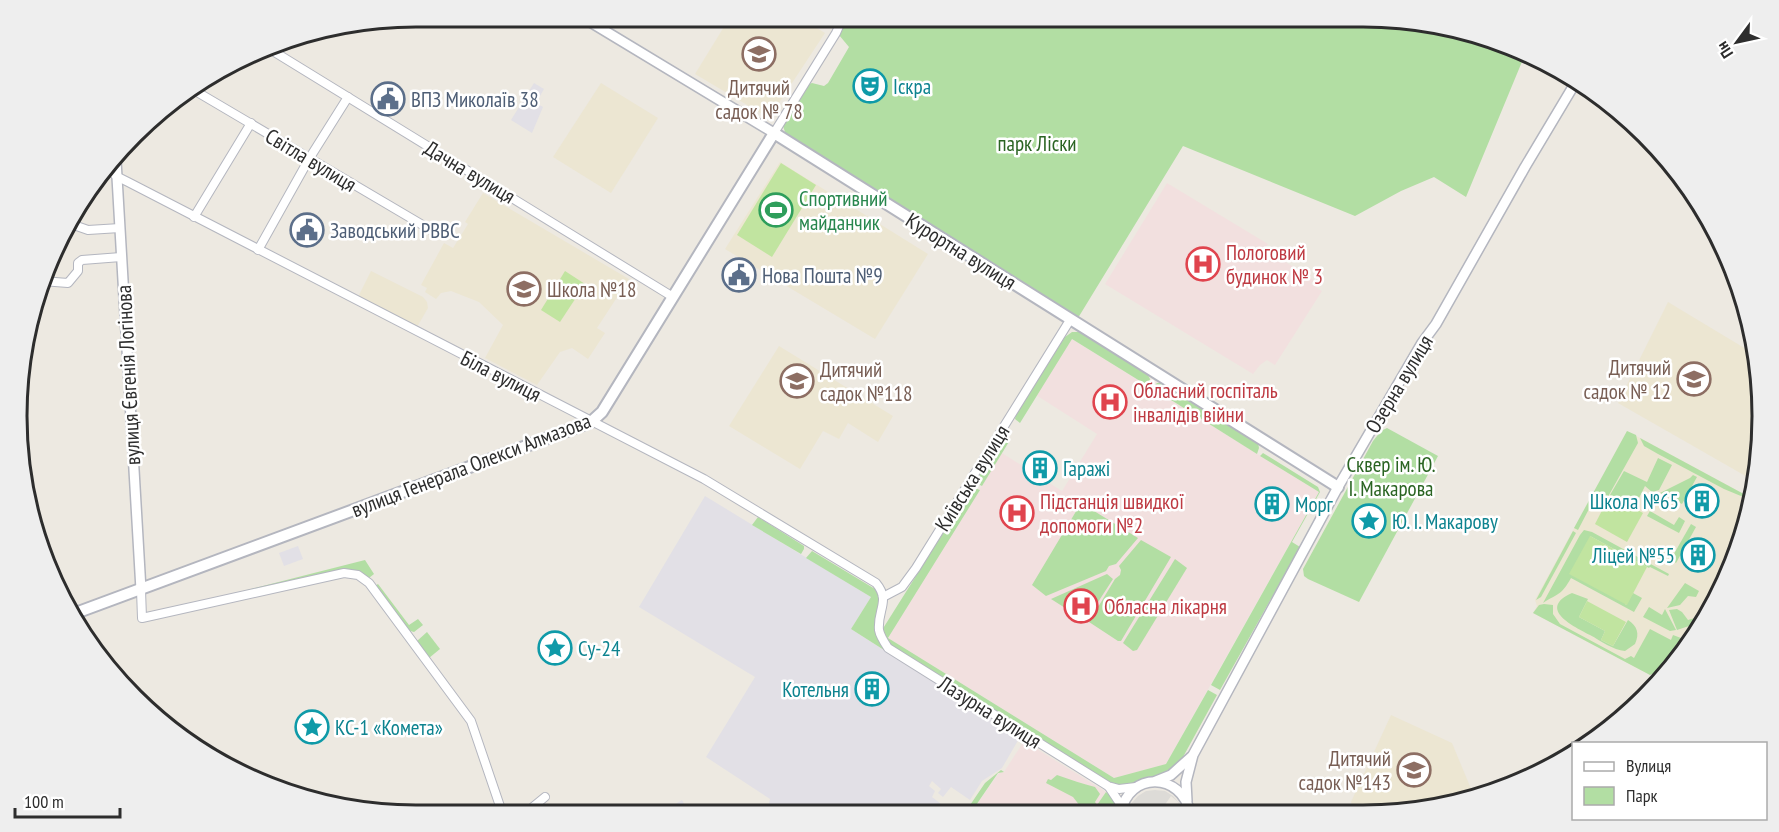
<svg xmlns="http://www.w3.org/2000/svg" width="1779" height="832" font-family="'PT Sans Narrow',sans-serif">
<style>
.industrial{fill:#e2e0e6}
.education{fill:#ece6d2}
.medical{fill:#f2e0df}
.green{fill:#b2dea3}
.pitch{fill:#c1e4a0}
.plaza{fill:#dddbd7}
.lines{fill:none;stroke-linecap:round;stroke-linejoin:round}
.minor-casing{stroke:#b4b6bf;stroke-width:10}
.tertiary-casing{stroke:#b4b6bf;stroke-width:12}
.secondary-casing{stroke:#b4b6bf;stroke-width:14}
.minor{stroke:#fff;stroke-width:8}
.tertiary{stroke:#fff;stroke-width:9}
.secondary{stroke:#fff;stroke-width:10}
.labels{text-anchor:middle;dominant-baseline:central;stroke-width:5;stroke-linejoin:round;paint-order:stroke}
.culture-label{font-size:21px;fill:#0d838f;stroke:#fff;text-anchor:start}
.education-label{font-size:21px;fill:#785e54;stroke:#fff;text-anchor:start}
.service-label{font-size:21px;fill:#4e5e75;stroke:#fff;text-anchor:start}
.park-label{font-size:21px;fill:#2a6422;stroke:#fff}
.street-label{font-size:21px;fill:#2d2d2d;stroke:#fff}
.leisure-label{font-size:21px;fill:#27864d;stroke:#fff;text-anchor:start}
.health-label{font-size:21px;fill:#be3a42;stroke:#fff;text-anchor:start}
.rim{fill:none;stroke:#2d2d2d;stroke-width:3}
</style>
<rect width="100%" height="100%" fill="#ede9e1"/>
<g class="industrial">
<path d="M534 83 544 89 536 103 543 107 532 133 511 120Z"/>
<path d="M705 496 871 597 851 629 1020 737 1002 768 982 781 970 800 951 787 943 797 938 793 941 789 932 781 929 786 935 791 932 797 945 807 940 814H771L767 812 770 799 706 757 755 677 639 607Z"/>
<path d="M298 546 303 559 284 566 279 553Z"/>
<path d="M682 800 687 809 695 804 708 814 658 815Z"/>
</g>
<g class="education">
<path d="M730 17H799L825 33 769 118 695 74Z"/>
<path d="M601 83 658 118 611 193 553 157Z"/>
<path d="M780 162 928 254 875 339 725 249Z"/>
<path d="M483 193 629 279 597 328 605 333 588 359 572 348 560 352 537 385 485 358 503 325 479 302 451 291 441 293 436 299 425 292 427 288 421 285 444 243 453 248 468 224 465 222Z"/>
<path d="M371 271 423 297 427 302 428 308 417 327 358 297Z"/>
<path d="M1668 302 1756 355 1762 416 1756 482 1618 403Z"/>
<path d="M779 346 893 416 878 442 848 423 839 439 823 431 800 469 729 426Z"/>
<path d="M1627 431 1753 499 1732 569 1680 659 1675 664 1650 675 1533 613 1537 606 1535 600Z"/>
<path d="M1391 715 1452 743 1474 796 1415 812H1354L1351 802Z"/>
</g>
<g class="medical">
<path d="M1167 183 1268 244 1265 249 1314 280 1311 284 1322 291 1275 365 1267 360 1260 365 1253 374 1105 284Z"/>
<path d="M1072 339 1319 492 1166 764 1114 778 888 638 1002 453 1062 491 1097 434 1036 395Z"/>
<path d="M1024 741 1106 792 1092 813 970 814 999 773 1004 772Z"/>
</g>
<g class="green">
<path d="M847 17H1363L1441 24 1516 47 1526 52 1466 197 1434 177 1401 191 1355 216 1183 146 1078 318 786 135 783 126 809 84 812 83 824 86 828 83 849 47 839 35Z"/>
<path d="M1072 332H1081L1147 373 1150 379 1148 386 1072 339 1020 423 1015 419 1016 413 1065 337Z"/>
<path d="M1157 383H1162L1258 443 1259 448 1257 454 1152 388Z"/>
<path d="M1387 428 1438 456 1359 602 1308 579 1304 576 1303 569 1373 441 1381 431Z"/>
<path d="M1627 431 1636 435 1638 443 1600 511 1590 507 1578 530 1574 528Z"/>
<path d="M1002 438 1010 440 982 486 978 484V478Z"/>
<path d="M1640 438 1753 499V501L1724 489 1658 454 1644 446Z"/>
<path d="M1263 453 1318 487 1320 492 1292 542 1300 547 1220 690 1211 685 1319 492 1260 456Z"/>
<path d="M1658 458 1672 465 1659 490 1652 492 1645 486 1638 500 1626 504 1610 495 1624 471 1647 482Z"/>
<path d="M1693 475 1697 477 1682 504 1660 493 1690 478Z"/>
<path d="M972 487 980 490 888 638 1114 778 1166 764 1208 690 1217 695 1183 757 1177 766 1169 772 1126 785 1120 786 1110 783 888 645 882 630Z"/>
<path d="M1081 503 1138 538 1116 564 1109 566 1106 571 1046 596 1032 585Z"/>
<path d="M1650 511 1674 525 1679 517 1685 521 1679 533 1647 516Z"/>
<path d="M758 517 804 546V549L801 554 752 525Z"/>
<path d="M1691 524 1696 527 1676 563 1671 559Z"/>
<path d="M1584 530 1592 532 1669 574 1668 576 1650 567 1649 568 1590 536 1626 605 1633 593 1642 598 1634 612 1571 578C1561 596 1558 593 1543 603L1580 535Z"/>
<path d="M1573 531 1576 533 1541 597 1536 600Z"/>
<path d="M1141 540 1171 557 1121 641H1118L1089 622 1115 579 1120 575 1121 570 1119 566Z"/>
<path d="M812 551 875 589 881 598 876 632 884 650 851 629 871 597 806 558Z"/>
<path d="M1175 559 1187 568 1137 650 1133 651 1123 643Z"/>
<path d="M365 560 374 574 369 578 360 572 344 570 224 596Z"/>
<path d="M1107 574 1113 579 1089 616 1084 614 1081 618 1051 599Z"/>
<path d="M1685 583 1699 591 1696 597 1688 596 1680 605 1667 608Z"/>
<path d="M378 584 409 625 418 619 423 625 414 632 407 630 375 586Z"/>
<path d="M1572 593 1588 599 1579 617 1605 631 1601 640 1613 646 1628 620C1637 626 1640 633 1635 644L1625 651C1613 650 1601 641 1590 635 1575 627 1536 609 1572 593Z"/>
<path d="M1544 604 1553 605V614L1560 624 1625 659 1631 656 1634 658 1650 629 1671 640 1673 635 1681 638 1678 644 1683 655 1677 662 1650 675 1533 613 1539 605Z"/>
<path d="M1649 607 1662 615 1665 609 1676 630 1670 631 1643 617Z"/>
<path d="M1677 609 1682 612 1688 620 1698 617 1701 622 1677 630 1669 610Z"/>
<path d="M427 632 440 649 429 658 417 641Z"/>
<path d="M1001 770 1004 772 998 773 970 814H964L985 783Z"/>
<path d="M1057 775C1071 780 1083 784 1095 787L1100 794 1095 802 1097 805 1106 792 1114 799 1118 813H1064L1071 808 1083 810 1085 812 1089 808 1080 806 1073 797 1046 783 1048 779 1051 780Z"/>
</g>
<g class="pitch">
<path d="M781 163 816 185 772 257 737 235Z"/>
<path d="M565 271 585 284 560 322 541 310Z"/>
<path d="M1610 495 1643 513 1627 542 1595 524Z"/>
<path d="M1590 536 1647 567 1627 605 1569 574Z"/>
<path d="M1587 601 1626 622 1613 646 1601 640 1605 631 1579 617Z"/>
</g>
<path class="plaza" d="M1155 790 1165 791 1173 796 1180 804 1183 813H1175L1181 812V810L1178 802 1171 796 1162 809 1163 813 1154 811 1146 813 1133 803 1128 813 1131 804 1138 796 1146 791Z"/>
<g class="lines">
<g class="minor-casing">
<g id="minor">
<path d="M268 48 673 297"/>
<path d="M192 89 431 230"/>
<path d="M774 133 836 33 843 17"/>
<path d="M108 168 116 176 128 182 704 479 876 583C891 601 877 610 879 630 880 636 884 642 888 648L1108 786 1119 789 1136 787"/>
<path d="M194 217 251 123"/>
<path d="M68 223 88 230 120 228"/>
<path d="M258 250 309 159 348 97"/>
<path d="M42 281 68 283 78 271V263L82 260 121 257"/>
<path d="M141 590 142 618 344 573 358 575 369 583 471 721 503 815"/>
<path d="M883 597 902 587 916 568 1070 320"/>
<path d="M1109 787 1119 802 1121 811"/>
<path d="M523 815 545 797"/>
</g>
</g>
<g class="tertiary-casing">
<g id="tertiary">
<path d="M582 17 774 133"/>
<path d="M116 160 141 590"/>
<path d="M1156 781 1171 775 1191 757"/>
<path d="M1187 801 1186 782 1193 755 1338 487 1422 343 1436 324 1525 167 1577 80"/>
<path d="M1121 813C1128 771 1182 772 1190 813"/>
</g>
</g>
<g class="secondary-casing">
<path id="secondary" d="M73 614 591 422 602 412 774 133 1338 487"/>
</g>
<use href="#minor" class="minor"/>
<use href="#tertiary" class="tertiary"/>
<use href="#secondary" class="secondary"/>
</g>
<defs>
<g id="school-ring" transform="scale(1.725)"><circle r="9.5" fill="#fff" stroke="#8d6e63" stroke-width="1.5"/><path d="M0-5L7-2L0 1L-7-2ZM-4 1L0 2.5L4 1V4Q0 6-4 4Z" fill="#8d6e63"/></g>
<g id="theatre-ring" transform="scale(1.725)"><circle r="9.5" fill="#fff" stroke="#0f9aa8" stroke-width="1.5"/><path d="M-5-5.5Q0-4 5-5.5V0Q5 5 0 6Q-5 5-5 0ZM-3.3-2.5H-1v1.5H-3.3ZM1-2.5H3.3v1.5H1ZM-2.8 1Q0 5.5 2.8 1Z" fill="#0f9aa8"/></g>
<g id="civic-ring" transform="scale(1.725)"><circle r="9.5" fill="#fff" stroke="#5c6f8a" stroke-width="1.5"/><path d="M-.6-6.5H3V-4.5H.6V-3L4-1V1h2V6H-6V1h2V-1L-.6-3ZM-1.2 2.5V6h2.4V2.5Z" fill="#5c6f8a"/></g>
<g id="stadium-ring" transform="scale(1.725)"><circle r="9.5" fill="#fff" stroke="#2e9e5b" stroke-width="1.5"/><path d="M0-5a6.5 5 0 1 0 0 10a6.5 5 0 1 0 0-10ZM-3.5-1.8h7v3.6h-7Z" fill="#2e9e5b"/></g>
<g id="hospital-ring" transform="scale(1.725)"><circle r="9.5" fill="#fff" stroke="#e0444e" stroke-width="1.5"/><path d="M-5-5h3v3.5h4V-5h3V5h-3V1.5h-4V5h-3Z" fill="#e0444e"/></g>
<g id="building-ring" transform="scale(1.725)"><circle r="9.5" fill="#fff" stroke="#0f9aa8" stroke-width="1.5"/><path d="M-4-6H4V6H1V3H-1V6H-4ZM-2.5-4.3h1.7v1.8h-1.7ZM.8-4.3h1.7v1.8H.8ZM-2.5-1h1.7V.8h-1.7ZM.8-1h1.7V.8H.8Z" fill="#0f9aa8"/></g>
<g id="sight-ring" transform="scale(1.725)"><circle r="9.5" fill="#fff" stroke="#0f9aa8" stroke-width="1.5"/><path d="M0-6L1.8-2.2L6-1.7L2.9 1.2L3.7 5.4L0 3.3L-3.7 5.4L-2.9 1.2L-6-1.7L-1.8-2.2Z" fill="#0f9aa8"/></g>
</defs>
<g fill-rule="evenodd">
<use href="#school-ring" x="759" y="54"/>
<use href="#theatre-ring" x="870" y="86"/>
<use href="#civic-ring" x="388" y="99"/>
<use href="#stadium-ring" x="776" y="210"/>
<use href="#civic-ring" x="307" y="230"/>
<use href="#hospital-ring" x="1203" y="264"/>
<use href="#civic-ring" x="739" y="275"/>
<use href="#school-ring" x="524" y="289"/>
<use href="#school-ring" x="1694" y="379"/>
<use href="#school-ring" x="797" y="381"/>
<use href="#hospital-ring" x="1110" y="402"/>
<use href="#building-ring" x="1040" y="468"/>
<use href="#building-ring" x="1702" y="501"/>
<use href="#building-ring" x="1272" y="504"/>
<use href="#hospital-ring" x="1017" y="513"/>
<use href="#sight-ring" x="1369" y="521"/>
<use href="#building-ring" x="1698" y="555"/>
<use href="#hospital-ring" x="1081" y="606"/>
<use href="#sight-ring" x="555" y="648"/>
<use href="#building-ring" x="872" y="689"/>
<use href="#sight-ring" x="312" y="727"/>
<use href="#school-ring" x="1414" y="770"/>
</g>
<g class="labels">
<g class="culture-label">
<text x="893" y="86">Іскра</text>
<text x="1063" y="468">Гаражі</text>
<text x="1679" y="501" text-anchor="end">Школа №65</text>
<text x="1295" y="504">Морг</text>
<text x="1392" y="521">Ю. І. Макарову</text>
<text x="1675" y="555" text-anchor="end">Ліцей №55</text>
<text x="578" y="648">Су-24</text>
<text x="849" y="689" text-anchor="end">Котельня</text>
<text x="335" y="727">КС-1 «Комета»</text>
</g>
<g class="education-label">
<text x="759" y="87" text-anchor="middle">Дитячий<tspan x="759" dy="24">садок № 78</tspan></text>
<text x="547" y="289">Школа №18</text>
<text x="1671" y="367" text-anchor="end">Дитячий<tspan x="1671" dy="24">садок № 12</tspan></text>
<text x="820" y="369">Дитячий<tspan x="820" dy="24">садок №118</tspan></text>
<text x="1391" y="758" text-anchor="end">Дитячий<tspan x="1391" dy="24">садок №143</tspan></text>
</g>
<g class="service-label">
<text x="411" y="99">ВПЗ Миколаїв 38</text>
<text x="330" y="230">Заводський РВВС</text>
<text x="762" y="275">Нова Пошта №9</text>
</g>
<g class="park-label">
<text x="1037" y="143">парк Ліски</text>
<text x="1391" y="464">Сквер ім. Ю.<tspan x="1391" dy="24">І. Макарова</tspan></text>
</g>
<g class="street-label">
<text transform="translate(311 160) rotate(31)">Світла вулиця</text>
<text transform="translate(470 172) rotate(31)">Дачна вулиця</text>
<text transform="translate(961 251) rotate(32)">Курортна вулиця</text>
<text transform="translate(128 375) rotate(-93)">вулиця Євгенія Логінова</text>
<text transform="translate(501 376) rotate(27)">Біла вулиця</text>
<text transform="translate(1399 384) rotate(-59)">Озерна вулиця</text>
<text transform="translate(471 465) rotate(-21)">вулиця Генерала Олекси Алмазова</text>
<text transform="translate(972 478) rotate(-58)">Київська вулиця</text>
<text transform="translate(990 712) rotate(32)">Лазурна вулиця</text>
</g>
<g class="leisure-label">
<text x="799" y="198">Спортивний<tspan x="799" dy="24">майданчик</tspan></text>
</g>
<g class="health-label">
<text x="1226" y="252">Пологовий<tspan x="1226" dy="24">будинок № 3</tspan></text>
<text x="1133" y="390">Обласний госпіталь<tspan x="1133" dy="24">інвалідів війни</tspan></text>
<text x="1040" y="501">Підстанція швидкої<tspan x="1040" dy="24">допомоги №2</tspan></text>
<text x="1104" y="606">Обласна лікарня</text>
</g>
</g>
<path d="M0 0H1779V832H0ZM416 27H1363A389 389 0 0 1 1752 416V416A389 389 0 0 1 1363 805H416A389 389 0 0 1 27 416V416A389 389 0 0 1 416 27Z" fill="#eee" fill-rule="evenodd"/>
<path class="rim" d="M416 27H1363A389 389 0 0 1 1752 416V416A389 389 0 0 1 1363 805H416A389 389 0 0 1 27 416V416A389 389 0 0 1 416 27Z"/>
<rect x="1572" y="742" width="195" height="78" fill="#ffffff" stroke="#ababab" stroke-width="1.5"/>
<rect x="1584" y="762" width="30" height="9" fill="#ffffff" stroke="#ababab" stroke-width="1.5"/>
<text x="1626" y="772" font-size="18" fill="#2d2d2d">Вулиця</text>
<rect x="1584" y="787" width="30" height="18" fill="#b2dea3" stroke="#ababab" stroke-width="1.5"/>
<text x="1626" y="802" font-size="18" fill="#2d2d2d">Парк</text>
<g transform="translate(1737 42) rotate(237)" stroke="#ffffff" stroke-width="4.5" paint-order="stroke">
<path d="M0-4.5L10 22L0 15L-10 22Z" fill="#2d2d2d"/>
<text y="-9" font-size="16" font-weight="bold" text-anchor="middle" fill="#2d2d2d">Пн</text>
</g>
<path d="M15 808v9h105v-9" fill="none" stroke="#2d2d2d" stroke-width="3"/>
<text x="24" y="808" font-size="18" fill="#2d2d2d" stroke="#ffffff" stroke-width="4.5" paint-order="stroke">100 m</text>
</svg>
